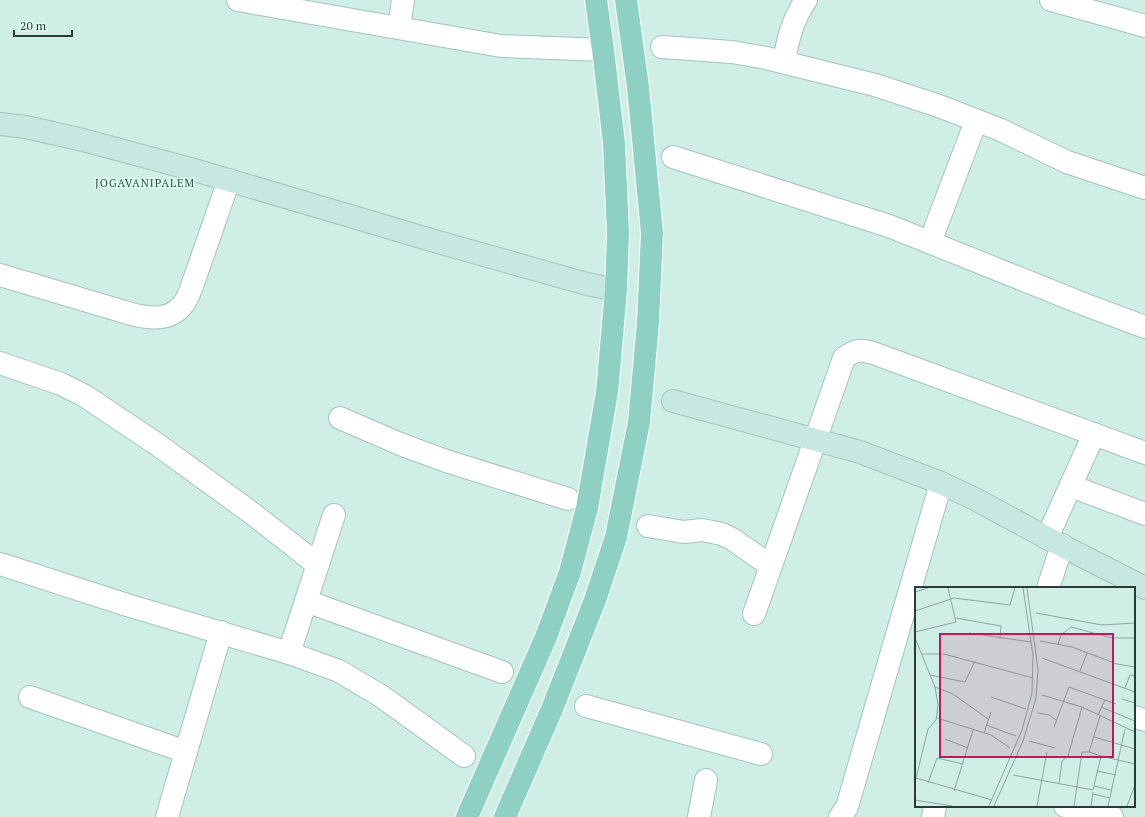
<svg xmlns="http://www.w3.org/2000/svg" width="1145" height="817" font-family="'PT Serif',serif">
<style>
.lines{fill:none;stroke-linecap:round;stroke-linejoin:round}
.street-casing{stroke:#a5c3bb;stroke-width:24}
.secondary-casing{stroke:#a5c3bb;stroke-width:24}
.primary-casing{stroke:#fff;stroke-width:24}
.street{stroke:#fff;stroke-width:22}
.secondary{stroke:#c6e8e1;stroke-width:22}
.primary{stroke:#8ed1c3;stroke-width:22}
.labels{text-anchor:middle;dominant-baseline:central;stroke-width:3;stroke-linejoin:round;paint-order:stroke}
.neighbourhood-label{font-size:11px;letter-spacing:1px;fill:#2f4943;stroke:#dcfcf3}
.inset-road{fill:none;stroke:#8ea6a0;stroke-width:1}
.view{fill:#c2185b;fill-opacity:0.15;stroke:#c2185b;stroke-width:2}
.inset-edge{fill:none;stroke:#2d3936;stroke-width:2}
</style>
<rect width="100%" height="100%" fill="#cfeee6"/>
<g class="lines">
<g class="street-casing">
<g id="street">
<path d="M238 0 501 46 603 50"/>
<path d="M1051 0 1145 26"/>
<path d="M399 28 403 0"/>
<path d="M662 47 732 52 766 58 875 85 939 106 1001 130 1067 162 1145 188"/>
<path d="M784 62C788 38 792 21 806 0"/>
<path d="M673 157 889 226 1086 305 1145 327"/>
<path d="M930 242 976 121"/>
<path d="M0 275 135 315C154 319 172 320 184 303 188 298 190 291 192 286L229 180"/>
<path d="M0 363 61 384 85 396 158 445 253 514 318 565"/>
<path d="M340 418 400 444 446 461 568 499"/>
<path d="M1071 486 1145 514"/>
<path d="M648 526 684 532 702 530 722 534 732 539 771 566"/>
<path d="M1047 538 1094 434"/>
<path d="M0 564 127 605 289 653 339 671 381 696 464 756"/>
<path d="M1048 588 1062 545"/>
<path d="M306 601 502 672"/>
<path d="M754 614 844 358C855 350 860 349 873 353L1145 453"/>
<path d="M289 653 334 515"/>
<path d="M30 697 186 752"/>
<path d="M586 706 761 754"/>
<path d="M1134 717 1145 720"/>
<path d="M1065 806 1112 817"/>
<path d="M167 817 221 632"/>
<path d="M699 817 706 780"/>
<path d="M840 817 847 807 941 483"/>
<path d="M933 817 935 806"/>
</g>
</g>
<g class="secondary-casing">
<g id="secondary">
<path d="M0 124 26 127 83 140 191 169 438 242 587 284 616 290"/>
<path d="M673 401 860 452 941 483 975 499 1047 538 1145 588"/>
</g>
</g>
<g class="primary-casing">
<g id="primary">
<path d="M467 817 546 637 570 572 587 508 607 392 616 290 618 233 614 143 603 50 596 0"/>
<path d="M505 817 552 709 595 600 616 537 639 422 648 323 652 233 638 87 626 0"/>
</g>
</g>
<use href="#street" class="street"/>
<use href="#secondary" class="secondary"/>
<use href="#primary" class="primary"/>
</g>
<g class="labels">
<g class="neighbourhood-label">
<text x="145" y="183">JOGAVANIPALEM</text>
</g>
</g>
<g transform="translate(915 587)">
<rect width="220" height="220" fill="#cfeee6"/>
<path class="inset-road" d="M0 5 13 1M0 24 39 11 95 18 100 1M121 26 187 38 220 36M41 31 86 39 85 52M0 45 41 35 33 1M54 46 116 55M0 51 20 100 23 118 21 133 13 142 1 191 77 213M125 54 157 60 202 77 220 80M143 57 146 48 156 40 197 51H220M7 67H29L118 91M127 71 220 105M165 84 172 66M15 88 50 95 60 74M20 100 38 107 73 132M210 101 215 88 220 89M127 108 167 120 220 145M76 110 111 122M207 112 220 116M186 120 220 134M123 126 134 128 141 133M183 128 190 113M22 131 76 148 95 161M71 138 101 149M139 140 154 100 201 117M69 146 76 125M179 150 220 162M30 152 53 161M114 154 140 161M186 169 220 177M182 184 201 188M98 188 178 203 186 169 174 165 185 129M13 196 22 171 48 177M144 196 147 174 153 169 167 120M179 199 196 203M39 204 58 143M178 207 195 211M0 213 37 219M74 219 107 143 117 106 118 69 108 1M79 219 108 154 121 111 123 82 112 1M122 219 132 165M159 219 167 165H174M176 219 178 205M193 219 210 142M212 219 220 198"/>
<path class="view" d="M25 47H198V170H25Z"/>
<rect width="220" height="220" class="inset-edge"/>
</g>
<path d="M14 30v6h58v-6" fill="none" stroke="#2d3936" stroke-width="2"/>
<text x="20" y="30" font-size="12" fill="#2d3936" stroke="#dcfcf3" stroke-width="3" paint-order="stroke">20 m</text>
</svg>
